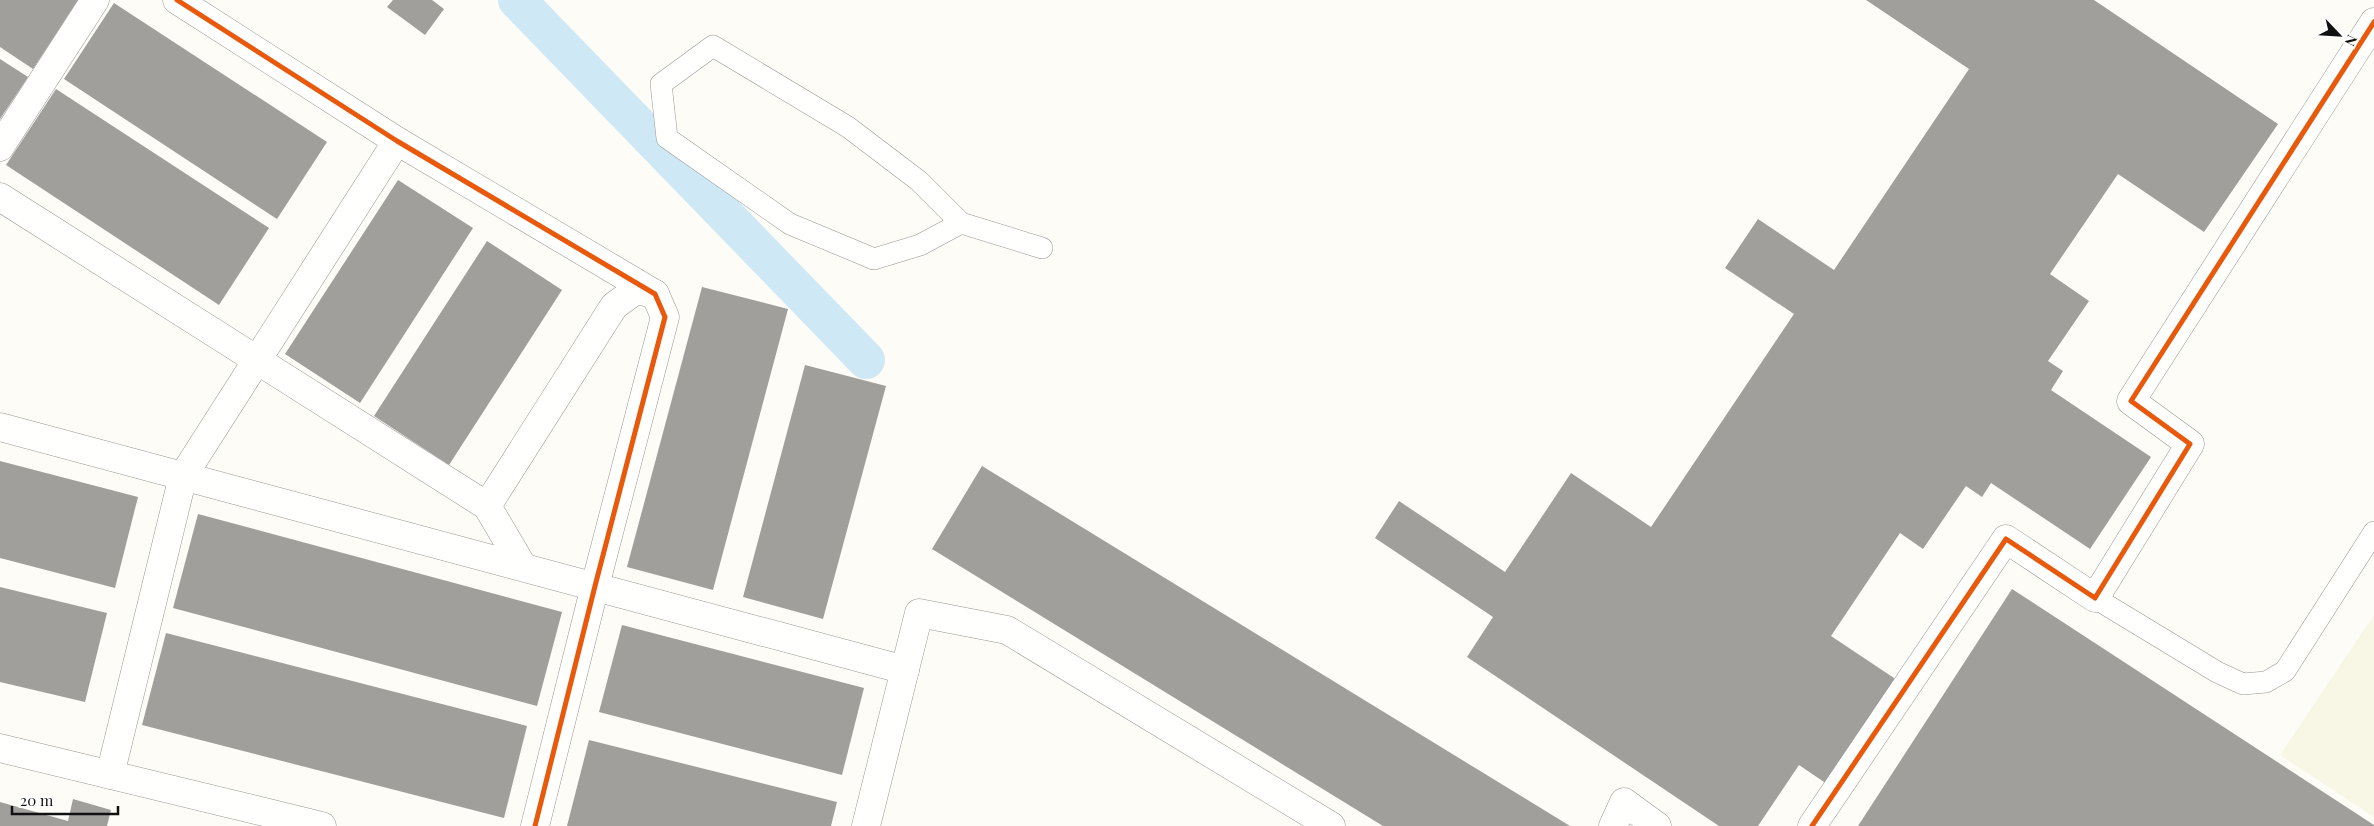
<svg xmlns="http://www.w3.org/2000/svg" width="2374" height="826" font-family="'Playfair Display',serif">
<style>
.farmland{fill:#f8f6e4}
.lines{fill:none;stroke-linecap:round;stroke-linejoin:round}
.canal{stroke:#cfe8f5;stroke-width:38}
.building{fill:#a19f9c}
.lane-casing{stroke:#979795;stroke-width:22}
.street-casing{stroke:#979795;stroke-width:29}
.lane{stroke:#fffffe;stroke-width:21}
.street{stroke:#fffffe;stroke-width:28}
.cycleway-casing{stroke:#fff;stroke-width:8}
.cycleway{stroke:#e8590c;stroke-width:5}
</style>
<rect width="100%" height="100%" fill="#fdfcf7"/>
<path class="farmland" d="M2374 615V817L2280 755Z"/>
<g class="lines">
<path class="canal" d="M517 0 866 360"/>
</g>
<g class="building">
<path d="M0 0H78L33 69 0 47Z"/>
<path d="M393 0H432L444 9 425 35 387 7Z"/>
<path d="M1866 0H2094L2278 124 2204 232 2118 174 2050 274 2089 301 2048 361 2063 371 2051 390 2151 457 2090 549 1991 483 1982 497 1966 486 1923 549 1900 533 1831 636 1897 680 1827 784 1799 765 1758 826H1719L1467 657 1493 617 1375 538 1399 501 1505 572 1571 473 1651 527 1794 314 1725 268 1758 219 1834 270 1969 69Z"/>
<path d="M114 3 327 142 277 219 64 79Z"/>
<path d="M0 59 28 77 0 119Z"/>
<path d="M56 89 269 228 219 305 6 165Z"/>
<path d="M398 180 473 228 360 403 285 354Z"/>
<path d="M487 241 562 290 449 465 374 416Z"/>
<path d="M702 287 788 309 713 590 627 567Z"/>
<path d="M805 365 886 386 823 619 743 597Z"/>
<path d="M0 461 138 497 115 588 0 558Z"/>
<path d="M982 466 1570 826H1383L932 549Z"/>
<path d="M198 514 562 612 537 706 173 608Z"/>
<path d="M0 587 107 613 85 702 0 682Z"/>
<path d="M2012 589 2374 825V826H1858Z"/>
<path d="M622 625 864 688 842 775 599 712Z"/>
<path d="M166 633 527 726 504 818 142 725Z"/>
<path d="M589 740 837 802 831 826H567Z"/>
<path d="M73 799 111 810 107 826H0V802L68 821Z"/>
</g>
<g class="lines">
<g class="lane-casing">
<g id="lane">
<path d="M961 223 920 245 874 259 790 224 667 138 661 84 713 46 848 127 919 181 961 223 1042 248"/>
<path d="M2095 598 2217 672 2243 684 2266 682 2285 671 2374 532"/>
</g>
</g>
<g class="street-casing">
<g id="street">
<path d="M177 0 397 141 655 294 665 317 595 586 535 826"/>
<path d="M0 147 95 0"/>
<path d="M0 197 487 506 523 567"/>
<path d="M0 427 905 670"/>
<path d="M487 506 614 306 636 290 655 294"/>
<path d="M0 748 322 826"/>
<path d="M110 775 183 476 397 141"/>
<path d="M866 826 919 613 1007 630 1331 826"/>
<path d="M1613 826 1624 802 1657 826"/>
<path d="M1812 826 2006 539 2095 598 2190 444 2131 401 2374 22"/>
</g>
</g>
<use href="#lane" class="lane"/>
<use href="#street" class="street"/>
<g class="cycleway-casing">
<g id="cycleway">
<path d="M177 0 397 141 655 294 665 317 595 586 535 826"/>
<path d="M1812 826 2006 539 2095 598 2190 444 2131 401 2374 22"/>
</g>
</g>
<use href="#cycleway" class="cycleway"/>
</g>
<g transform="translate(2339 35) rotate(115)" stroke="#ffffff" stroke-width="4" paint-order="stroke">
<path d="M0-4L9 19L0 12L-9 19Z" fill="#111111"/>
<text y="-8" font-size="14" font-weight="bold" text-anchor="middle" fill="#111111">N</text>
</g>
<path d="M12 806v8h106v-8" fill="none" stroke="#111111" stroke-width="2.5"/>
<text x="20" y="806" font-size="15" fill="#111111" stroke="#ffffff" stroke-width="4" paint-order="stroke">20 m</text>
</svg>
